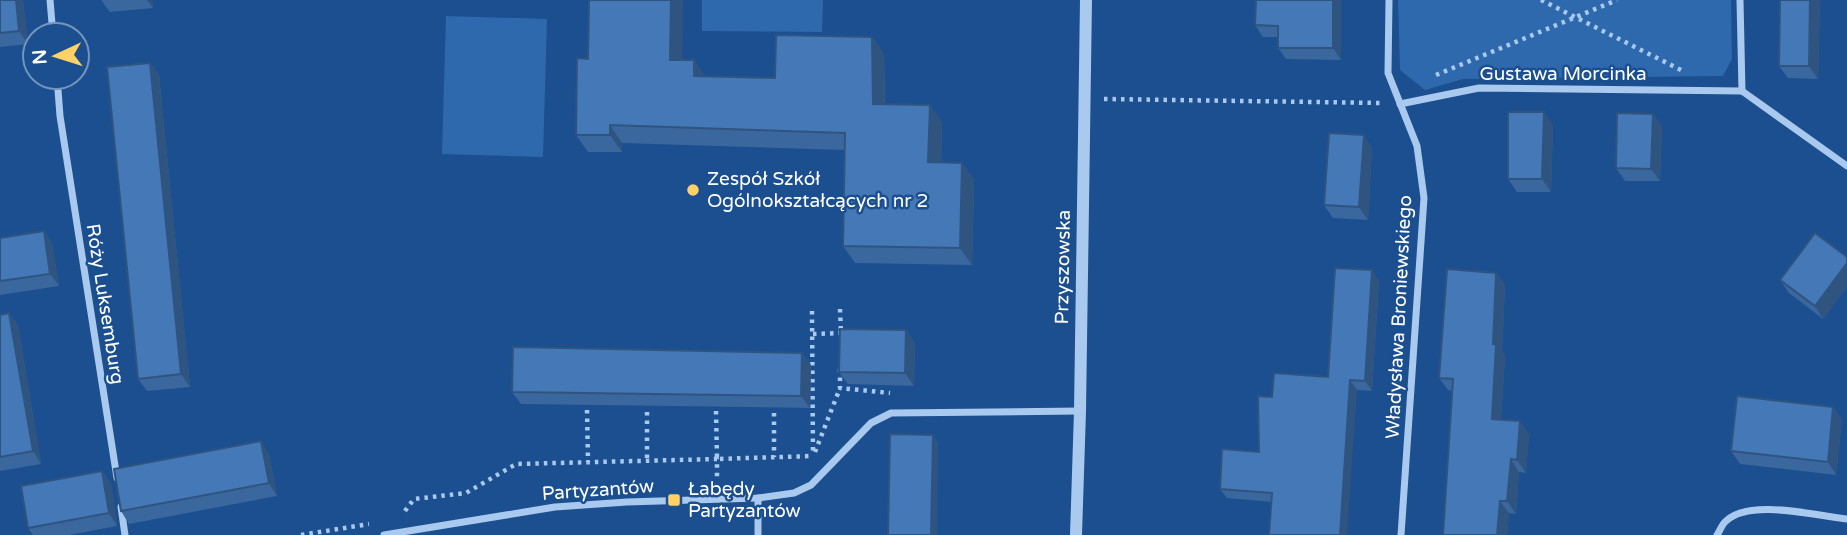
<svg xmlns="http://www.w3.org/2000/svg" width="1847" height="535" font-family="'Varela Round',sans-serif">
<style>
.green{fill:#2e69ad}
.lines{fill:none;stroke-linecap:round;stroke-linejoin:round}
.path{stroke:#a9c9ee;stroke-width:4.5;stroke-dasharray:3.5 5;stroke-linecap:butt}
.minor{stroke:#a9c9ee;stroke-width:7}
.tertiary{stroke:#a9c9ee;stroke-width:12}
.wall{fill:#3a679d}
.shaded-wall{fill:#305480}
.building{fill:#4478b7;stroke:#305480;stroke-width:2}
.poi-dot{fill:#ffd166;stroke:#1b4f8f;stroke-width:2.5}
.labels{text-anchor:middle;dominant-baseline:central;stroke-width:5;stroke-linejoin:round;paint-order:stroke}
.street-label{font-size:19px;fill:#fff;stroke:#1b4f8f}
.poi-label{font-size:19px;fill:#fff;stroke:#1b4f8f;text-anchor:start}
</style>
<rect width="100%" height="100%" fill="#1b4f8f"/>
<g class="green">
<path d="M702 0H823L822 32 702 31Z"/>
<path d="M1398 0H1731L1732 59 1723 76 1463 79 1425 90 1400 70Z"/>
<path d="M446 16 547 19 543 157 442 154Z"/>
</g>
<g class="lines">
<g class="path">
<path d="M1541 0 1681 70"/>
<path d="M1436 75 1617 0"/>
<path d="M1104 99 1382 103"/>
<path d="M840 309 841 333"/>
<path d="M812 311 813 455"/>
<path d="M813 334 841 333"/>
<path d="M840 369V388L890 393"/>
<path d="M587 410 588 462"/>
<path d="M716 411 717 459 812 456"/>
<path d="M647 412V461"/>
<path d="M774 413V457"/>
<path d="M815 452 840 388"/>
<path d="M405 511 414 499 466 493 516 464 717 459V477"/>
<path d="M301 535 369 524"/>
</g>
<g class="minor">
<path d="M50 0 53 35"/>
<path d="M1389 0 1388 73 1417 146 1424 198 1401 535"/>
<path d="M1740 0 1742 91"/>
<path d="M57 77 60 116 117 478"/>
<path d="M1742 91 1847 166"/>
<path d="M1400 104 1479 88 1742 91"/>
<path d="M121 507 125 535"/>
<path d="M384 535 555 507 627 502 758 498 794 493 811 485 871 423 891 413 1080 411"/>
<path d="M758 535V498"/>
<path d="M1717 535C1720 531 1722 524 1726 521 1750 498 1816 516 1847 519"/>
</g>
<path class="tertiary" d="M1076 535 1080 411 1086 0"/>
</g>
<g class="wall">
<path d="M0 0 23 1 28 44 0 47Z"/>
<path d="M101 0H152L153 8 110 12Z"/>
<path d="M1341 0V60L1286 59 1278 48V37H1263L1255 25Z"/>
<path d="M1780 0H1820L1818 79 1788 78 1779 66Z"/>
<path d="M872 37 884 54 885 104 942 122 941 163H962L974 180 972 265 855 263 843 246 844 150 622 143V152H588L576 135 682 60H694L705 77 775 78Z"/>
<path d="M150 63 159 75 190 387 147 391 138 379Z"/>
<path d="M1653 114 1662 127 1660 181H1625L1616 168Z"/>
<path d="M1553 125 1551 192H1517L1508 179Z"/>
<path d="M1372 148 1368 220 1333 218 1324 205Z"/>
<path d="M44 231 52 244 59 286 0 295V238Z"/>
<path d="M1847 257V287L1823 319 1789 293 1780 280Z"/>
<path d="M1496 273 1505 285 1502 352 1505 356 1501 420 1529 434 1526 473 1519 472 1516 514 1509 513 1507 535 1452 391 1448 390 1439 378Z"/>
<path d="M1379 280 1372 391 1357 390 1272 502 1227 498 1220 489 1259 452 1272 397 1328 377Z"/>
<path d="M9 313 18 326 41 464 0 471V315Z"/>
<path d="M906 330 915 343 914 386 848 384 839 372Z"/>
<path d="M811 365 810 408 521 404 512 392Z"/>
<path d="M1842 419 1836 475 1740 464 1731 451Z"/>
<path d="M269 454 277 496 129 524 121 511Z"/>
<path d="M102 471 111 484 117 526 69 535H33L28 528Z"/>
</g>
<g class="shaded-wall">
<path d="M16 0H22L23 1 28 44 19 31Z"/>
<path d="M147 0H152L153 8Z"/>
<path d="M671 0H683L682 77 670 60Z"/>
<path d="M1333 0H1341V60L1333 48Z"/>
<path d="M1810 0H1820L1818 79 1809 66Z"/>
<path d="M872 37 884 54 885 121 873 104Z"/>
<path d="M694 60 706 78 694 76Z"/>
<path d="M150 63 159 75 190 387 181 374Z"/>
<path d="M930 105 942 122 941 180 928 162Z"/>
<path d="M1544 112 1553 125 1551 192 1542 179Z"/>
<path d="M1653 114 1662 127 1660 181 1651 169Z"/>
<path d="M610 125 622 143V152L610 135Z"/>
<path d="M1364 135 1372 148 1368 220 1359 207Z"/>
<path d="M962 163 974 180 972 265 960 248Z"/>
<path d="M44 231 52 244 59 286 50 274Z"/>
<path d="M1847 263V287L1823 319 1815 306Z"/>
<path d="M1372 270 1379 280 1372 391 1365 381Z"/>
<path d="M1496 273 1505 285 1502 352 1505 356 1500 432 1492 419 1493 344Z"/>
<path d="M9 313 18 326 41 464 33 451Z"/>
<path d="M906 330 915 343 914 386 905 373Z"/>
<path d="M802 353 811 365 810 408 801 396Z"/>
<path d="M1350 380 1357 390 1347 535H1340Z"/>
<path d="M1833 407 1842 419 1836 475 1828 462Z"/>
<path d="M1520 421 1529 434 1526 473 1517 460Z"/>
<path d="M933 435 938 443 937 535H931Z"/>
<path d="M261 441 269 454 277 496 269 483Z"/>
<path d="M1511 459 1519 472 1516 514 1507 501Z"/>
<path d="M102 471 111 484 117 526 109 513Z"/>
<path d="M1500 501 1509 513 1507 535H1497Z"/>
</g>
<g class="building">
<path d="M0 0H16L19 31 0 33Z"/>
<path d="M589 0H671L670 60H694V76L775 78 776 35 872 37 873 104 930 105 928 162 962 163 960 248 843 246 845 133 610 125V135H576L577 58 588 59Z"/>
<path d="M1256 0H1333V48H1278V26L1255 25Z"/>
<path d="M1780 0H1810L1809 66H1779Z"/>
<path d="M150 63 181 374 138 379 107 67Z"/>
<path d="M1508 112H1544L1542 179H1508Z"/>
<path d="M1617 113 1653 114 1651 169 1616 168Z"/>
<path d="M1329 133 1364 135 1359 207 1324 205Z"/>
<path d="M44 231 50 274 0 281V238Z"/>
<path d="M1815 233 1847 257V263L1815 306 1780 280Z"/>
<path d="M1335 268 1372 270 1365 381 1350 380 1340 535H1269L1272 493 1220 489 1222 449 1259 452 1258 396 1272 397 1274 373 1328 377Z"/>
<path d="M1447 269 1496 273 1493 344H1496L1492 419 1520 421 1517 460 1511 459 1507 501H1500L1497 535H1443L1453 379 1439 378Z"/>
<path d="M9 313 33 451 0 457V315Z"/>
<path d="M840 329 906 330 905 373 839 372Z"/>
<path d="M513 347 802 353 801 396 512 392Z"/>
<path d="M1737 396 1833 407 1828 462 1731 451Z"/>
<path d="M890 434 933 435 931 535H888Z"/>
<path d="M261 441 269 483 121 511 114 469Z"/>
<path d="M102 471 109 513 28 528 21 486Z"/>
</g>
<g class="poi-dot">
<circle cx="693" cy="190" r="7"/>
<rect x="667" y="493" width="14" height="14" rx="3.5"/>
</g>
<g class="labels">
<g class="street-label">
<text x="1563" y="74">Gustawa Morcinka</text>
<text transform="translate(1063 267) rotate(-89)">Przyszowska</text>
<text transform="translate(105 304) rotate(81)">Róży Luksemburg</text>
<text transform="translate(1399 317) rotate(-87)">Władysława Broniewskiego</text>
<text transform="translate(598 490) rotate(-4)">Partyzantów</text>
</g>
<g class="poi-label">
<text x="707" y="179">Zespół Szkół<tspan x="707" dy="22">Ogólnokształcących nr 2</tspan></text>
<text x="688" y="489">Łabędy<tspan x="688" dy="22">Partyzantów</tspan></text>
</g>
</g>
<g transform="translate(56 56) rotate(266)"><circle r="33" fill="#1b4f8f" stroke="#7695bc" stroke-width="2"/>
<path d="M0-5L12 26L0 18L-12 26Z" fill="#ffd166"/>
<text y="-10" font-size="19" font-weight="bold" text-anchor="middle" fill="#ffffff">N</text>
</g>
</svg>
